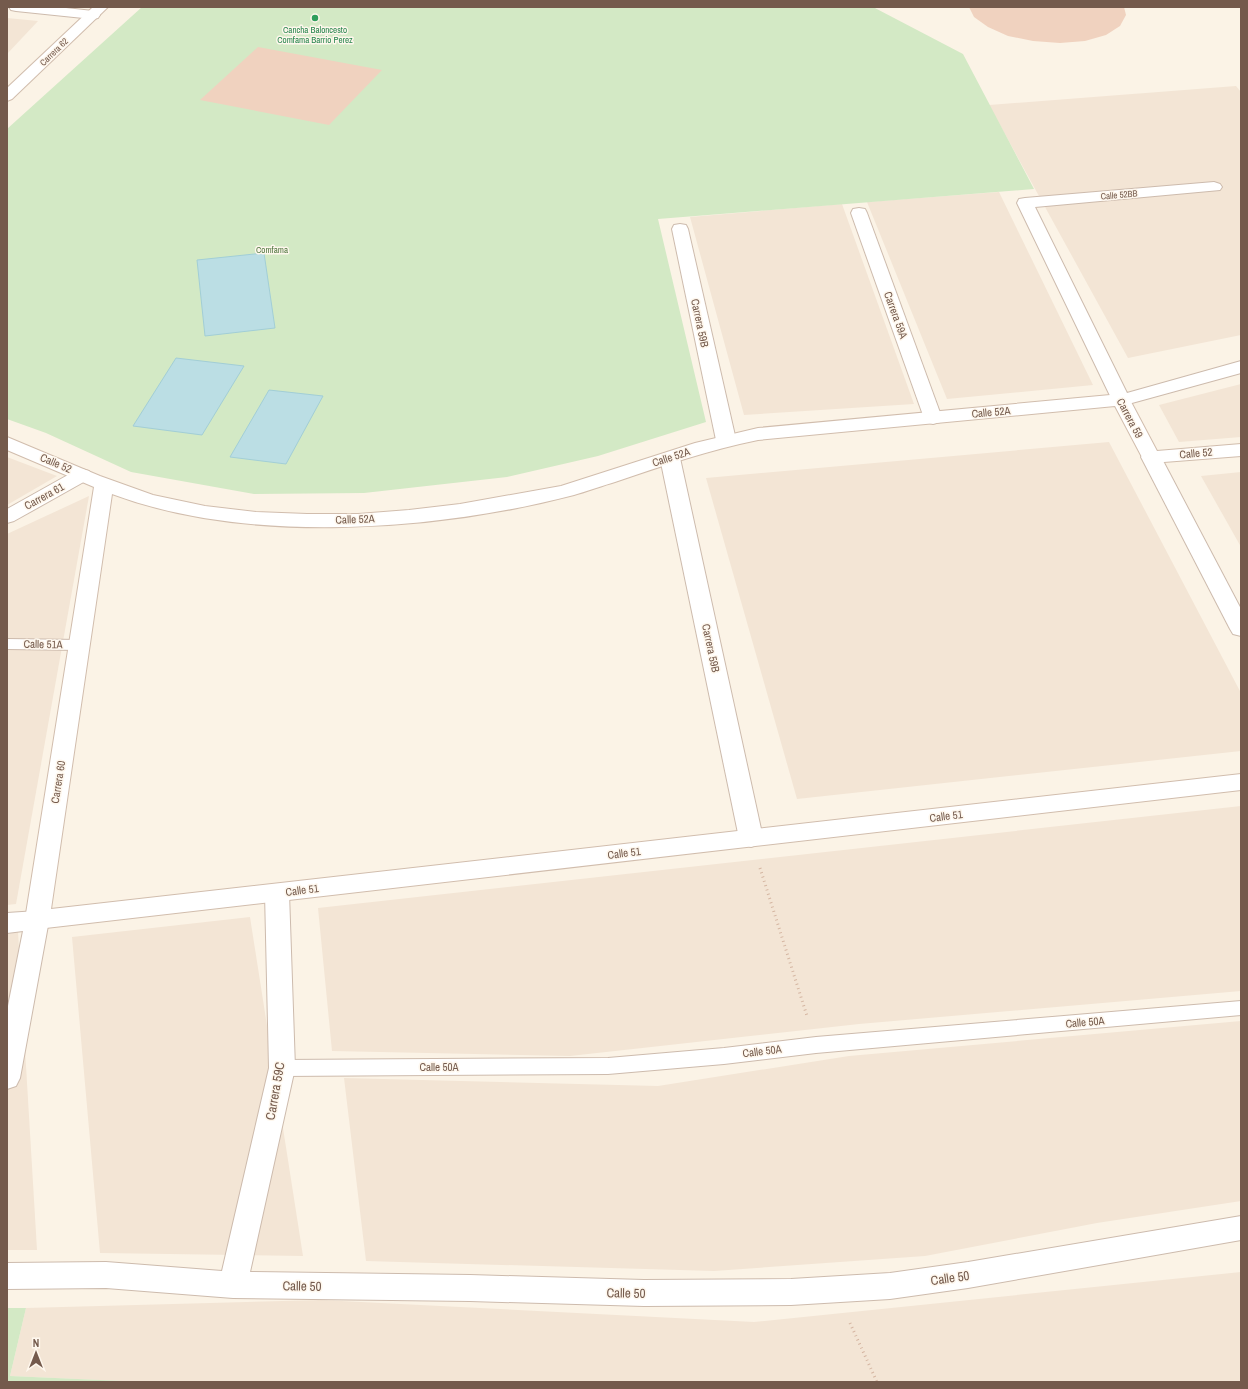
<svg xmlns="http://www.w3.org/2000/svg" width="1248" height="1389" font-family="'Archivo Narrow',sans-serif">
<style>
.residential{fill:#f3e5d5}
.green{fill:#d3e9c5}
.water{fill:#bbdee4;stroke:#a2ced6}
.building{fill:#f0d2bf}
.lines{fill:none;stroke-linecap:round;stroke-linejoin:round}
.lane-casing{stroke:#cdbbad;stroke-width:2}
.street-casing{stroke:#cdbbad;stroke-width:2}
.secondary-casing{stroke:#d1bdad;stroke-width:2}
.path{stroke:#d5b6a2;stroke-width:3;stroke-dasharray:1 3.5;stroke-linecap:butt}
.lane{fill:#fff;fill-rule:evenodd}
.street{fill:#fff;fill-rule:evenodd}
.secondary{fill:#fff;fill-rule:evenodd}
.leisure-dot{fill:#2e9e5b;stroke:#fef7ed;stroke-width:1.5}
.labels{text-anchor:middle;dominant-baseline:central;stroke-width:3;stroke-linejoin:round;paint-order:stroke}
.far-leisure-label{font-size:9px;fill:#27864d;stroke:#fef7ed}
.far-street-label{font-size:9px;fill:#745a4c;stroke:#fef7ed}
.far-park-label{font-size:9px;fill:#547944;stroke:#fef7ed}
.street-label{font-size:11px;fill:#745a4c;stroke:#fef7ed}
.near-street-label{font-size:13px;fill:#745a4c;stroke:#fef7ed}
</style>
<rect width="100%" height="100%" fill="#fbf3e6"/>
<g class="residential">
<path d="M7 18 38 21 7 54Z"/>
<path d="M1236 86 1241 92V335L1128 358 989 105Z"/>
<path d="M999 192 1093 385 947 399 867 202Z"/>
<path d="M842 204 914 404 744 415 690 217Z"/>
<path d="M1241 384V437L1179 442 1159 405Z"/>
<path d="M1109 442 1241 693V751L797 799 706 478Z"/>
<path d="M7 457 57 476 7 505Z"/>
<path d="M1241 472V547L1201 476Z"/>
<path d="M89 496 16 904 7 905V534Z"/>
<path d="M1241 806V991L859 1024 570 1056 332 1051 318 908Z"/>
<path d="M250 917 303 1256 100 1253 72 937Z"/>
<path d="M18 932 37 1250H7V934Z"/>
<path d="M1241 1021V1201L1097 1223 925 1256 714 1271 366 1261 344 1078 658 1086 849 1056Z"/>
<path d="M1241 1272V1382H145L10 1376 26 1308 321 1300 754 1322Z"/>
</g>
<g class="green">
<path d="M142 7H873L963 54 1034 189 658 219 706 422 598 456 507 477 364 493 254 494 131 472 46 433 7 419V129Z"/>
<path d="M7 1308H26L10 1376 145 1382H7Z"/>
</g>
<g class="water">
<path d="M264 253 275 328 205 336 197 260Z"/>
<path d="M176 358 244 366 202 435 133 426Z"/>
<path d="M269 390 323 396 286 464 230 457Z"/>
</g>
<g class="building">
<path d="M969 7H1124L1126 15 1120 26 1106 35 1085 41 1060 43 1033 41 1008 36 988 27 974 17Z"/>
<path d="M258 47 382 70 329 125 200 100Z"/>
</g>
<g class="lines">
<g class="lane-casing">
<g id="lane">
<path d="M7 639 80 640 86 641 88 645 86 649 80 650 7 649Z"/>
<path d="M1241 1001V1015L816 1053 724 1064 608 1074 282 1076 275 1074 272 1068 275 1062 282 1060 608 1058 724 1048 816 1037Z"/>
</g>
</g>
<g class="street-casing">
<g id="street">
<path d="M9 7H57L93 11 98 12 100 15 98 18 93 19 16 11 11 10Z"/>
<path d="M1214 182 1220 184 1222 187 1220 190 1035 207 1127 393 1241 361V373L1121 406 1114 404 1017 203 1019 199 1025 198Z"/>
<path d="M859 208 865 209 867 213 942 418 940 422 933 424 926 422 924 418 851 213 853 209Z"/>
<path d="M680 224 686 225 688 229 736 440 733 444 726 446 719 444 716 440 672 229 674 225Z"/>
<path d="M1151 451 1158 453 1161 457 1241 609V636L1233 634 1230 629 1141 457 1144 453Z"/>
<path d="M670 452 677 454 680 458 763 838 759 844 751 847 743 844 739 838 660 458 663 454Z"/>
<path d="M82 469 89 471 92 475 89 479 14 521 7 523V509L75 471Z"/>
<path d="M277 884 286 886 289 893 295 1068 250 1272 470 1275 644 1280 791 1279 890 1273 968 1262 1241 1216V1240L968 1288 890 1299 791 1305 644 1306 470 1301 233 1298 106 1288 7 1289V1263L106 1262 222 1271 269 1068 265 893 268 886Z"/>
<path d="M37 911 46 913 49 920 20 1078 16 1086 7 1089V1011L23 931 7 933V913Z"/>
</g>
</g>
<g class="secondary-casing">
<g id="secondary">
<path d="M93 7H108L12 99 7 101V88Z"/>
<path d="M1121 394 1128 396 1130 400 1157 451 1241 444V456L1151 463 1144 461 1115 406 758 440C709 450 662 466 615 482 601 486 588 491 574 495 436 531 248 545 112 494L51 909 1241 774V790L37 929 28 927 25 920 94 487 7 450V437L100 476 153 495 205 506 256 512 307 514H358L409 510 460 504 561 486 695 443 758 428Z"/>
</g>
</g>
<g class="path">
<path d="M760 868 807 1016"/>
<path d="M850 1323 877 1382"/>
</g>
<use href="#lane" class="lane"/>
<use href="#street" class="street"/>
<use href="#secondary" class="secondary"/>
</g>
<circle class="leisure-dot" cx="315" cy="18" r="4"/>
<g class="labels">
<g class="far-leisure-label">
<text x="315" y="30">Cancha Baloncesto<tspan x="315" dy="10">Comfama Barrio Perez</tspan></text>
</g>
<g class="far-street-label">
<text transform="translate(54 52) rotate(-44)">Carrera 62</text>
<text transform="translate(1119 195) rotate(-5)">Calle 52BB</text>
</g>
<g class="far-park-label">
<text x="272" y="250">Comfama</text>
</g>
<g class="street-label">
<text transform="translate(896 315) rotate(70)">Carrera 59A</text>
<text transform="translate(700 323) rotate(78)">Carrera 59B</text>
<text transform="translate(991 412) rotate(-5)">Calle 52A</text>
<text transform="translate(1130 418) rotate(62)">Carrera 59</text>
<text transform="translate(1196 453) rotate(-5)">Calle 52</text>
<text transform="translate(671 457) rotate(-18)">Calle 52A</text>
<text transform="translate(56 463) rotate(23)">Calle 52</text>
<text transform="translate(44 496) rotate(-29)">Carrera 61</text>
<text transform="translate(355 519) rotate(-2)">Calle 52A</text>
<text transform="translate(43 644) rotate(1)">Calle 51A</text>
<text transform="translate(711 648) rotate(78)">Carrera 59B</text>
<text transform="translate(58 782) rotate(-81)">Carrera 60</text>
<text transform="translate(946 816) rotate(-7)">Calle 51</text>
<text transform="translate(624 853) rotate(-7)">Calle 51</text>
<text transform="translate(302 890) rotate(-7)">Calle 51</text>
<text transform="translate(1085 1022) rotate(-5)">Calle 50A</text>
<text transform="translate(762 1051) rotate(-7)">Calle 50A</text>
<text x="439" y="1067">Calle 50A</text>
</g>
<g class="near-street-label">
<text transform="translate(275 1091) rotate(-80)">Carrera 59C</text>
<text transform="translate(950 1278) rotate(-8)">Calle 50</text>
<text transform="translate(302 1286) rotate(1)">Calle 50</text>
<text transform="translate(626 1293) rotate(1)">Calle 50</text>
</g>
</g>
<rect width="1248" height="1389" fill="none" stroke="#745a4c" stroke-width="16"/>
<g transform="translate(36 1353)" stroke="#fef7ed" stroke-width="3" paint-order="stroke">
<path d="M0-3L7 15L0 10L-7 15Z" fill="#745a4c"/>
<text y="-6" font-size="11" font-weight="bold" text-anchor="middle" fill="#745a4c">N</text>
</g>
</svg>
